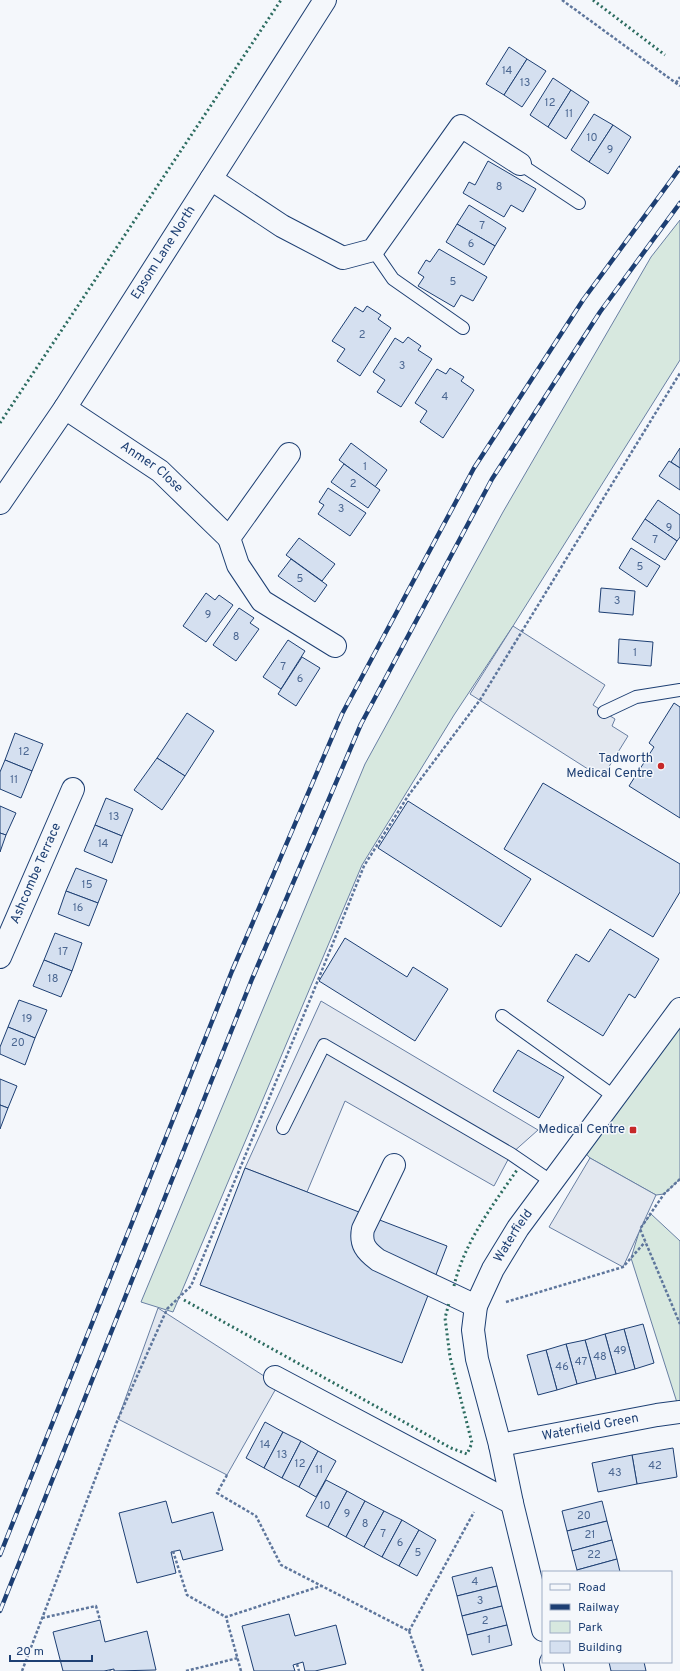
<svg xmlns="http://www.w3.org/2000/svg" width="680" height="1671" font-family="Overpass,sans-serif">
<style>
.green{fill:#d7e8df;stroke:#687fa3}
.parking{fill:#e3e8f0;stroke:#687fa3}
.building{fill:#d5e0f0;stroke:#1d3f73}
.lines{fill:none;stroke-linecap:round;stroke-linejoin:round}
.lane-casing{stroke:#1d3f73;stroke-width:14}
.street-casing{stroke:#1d3f73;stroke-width:24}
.secondary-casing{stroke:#1d3f73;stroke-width:24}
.path{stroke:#5e769c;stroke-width:2.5;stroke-dasharray:3 2;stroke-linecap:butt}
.lane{stroke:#f4f7fb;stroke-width:12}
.street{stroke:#f4f7fb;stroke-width:22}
.secondary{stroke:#f4f7fb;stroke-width:22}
.rail-casing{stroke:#1d3f73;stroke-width:4.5}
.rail{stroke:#f4f7fb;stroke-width:3;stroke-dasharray:9;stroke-linecap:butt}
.hedge{stroke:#2c6c60;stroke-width:3;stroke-dasharray:2 3;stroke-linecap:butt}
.poi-dot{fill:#c62828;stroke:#f4f7fb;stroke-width:1.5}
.labels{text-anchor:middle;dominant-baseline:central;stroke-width:3;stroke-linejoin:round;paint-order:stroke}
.number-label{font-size:11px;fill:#4b6792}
.street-label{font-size:13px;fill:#1d3f73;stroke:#f4f7fb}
.poi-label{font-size:13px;fill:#1d3f73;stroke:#f4f7fb;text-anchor:end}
</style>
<rect width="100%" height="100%" fill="#f4f7fb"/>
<g class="green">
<path d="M680 220V360L513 626 454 715 362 865 173 1312 141 1302 365 764 503 512 651 257Z"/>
<path d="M680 1009V1179L664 1194 656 1195 590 1158 579 1146Z"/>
<path d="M651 1214 680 1241V1412L631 1258 640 1229Z"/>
</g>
<g class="parking">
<path d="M513 626 605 685 593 705 615 719 612 726 628 736 602 778 470 694Z"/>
<path d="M321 1001 538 1130 511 1154 494 1186 345 1101 307 1192 245 1168Z"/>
<path d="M590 1158 656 1195 623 1267 549 1227Z"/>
<path d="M158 1308 278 1385 227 1475 118 1419Z"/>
</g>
<g class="building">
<path d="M509 47 527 59 504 95 486 84Z"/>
<path d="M527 59 546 71 522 107 504 95Z"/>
<path d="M553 78 571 90 548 127 530 115Z"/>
<path d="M571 90 589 102 566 139 548 127Z"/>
<path d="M594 114 613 125 589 162 571 150Z"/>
<path d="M613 125 631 137 608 174 589 162Z"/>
<path d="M488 161 536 189 523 212 511 205 504 217 463 193 469 182 475 185Z"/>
<path d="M469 205 506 228 495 246 457 224Z"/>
<path d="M457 224 495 246 484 265 446 242Z"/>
<path d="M439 249 487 277 473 301 461 295 454 307 418 286 424 277 418 273 426 260 430 262Z"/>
<path d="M367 306 381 315 378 319 391 328 360 376 337 361 345 349 332 341 355 307 363 312Z"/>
<path d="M408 337 421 346 418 350 432 359 401 407 377 392 385 380 373 372 395 338 403 343Z"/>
<path d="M450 368 464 377 461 381 474 390 443 438 420 422 427 411 415 403 437 369 446 374Z"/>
<path d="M351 443 387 470 375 487 339 460Z"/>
<path d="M680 448V468L671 462Z"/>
<path d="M669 461 680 468V490L659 476Z"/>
<path d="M344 464 380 490 368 508 331 482Z"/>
<path d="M328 488 366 513 350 536 318 514 324 505 319 502Z"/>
<path d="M658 500 680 515V537L677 541 645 519Z"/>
<path d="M645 519 677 541 665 560 632 539Z"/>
<path d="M299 538 335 564 322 581 286 555Z"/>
<path d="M631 548 660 566 647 587 619 568Z"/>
<path d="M291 559 327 585 315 602 278 576Z"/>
<path d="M601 588 635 591 633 615 599 612Z"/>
<path d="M206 593 215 600 219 595 233 605 206 642 183 626Z"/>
<path d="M239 608 254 618 250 623 259 629 236 661 213 645Z"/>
<path d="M619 639 653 642 651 666 618 663Z"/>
<path d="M288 640 305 651 281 689 263 677Z"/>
<path d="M302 657 320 668 296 706 278 694Z"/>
<path d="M674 703 680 707V818L629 786 654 747 649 743Z"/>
<path d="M187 713 214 731 185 776 157 758Z"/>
<path d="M15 733 43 744 32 771 5 760Z"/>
<path d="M157 758 185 776 162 810 134 790Z"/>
<path d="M5 760 32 771 21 798 0 789V772Z"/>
<path d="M543 783 680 864V892L653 937 504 849Z"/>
<path d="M106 798 133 809 122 836 95 825Z"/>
<path d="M408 801 531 879 501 927 378 848Z"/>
<path d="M0 806 16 813 6 835 0 833Z"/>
<path d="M95 825 122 836 112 863 84 851Z"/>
<path d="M0 833 6 835 0 852Z"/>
<path d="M76 868 107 880 98 903 66 891Z"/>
<path d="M66 891 98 903 89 926 58 914Z"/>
<path d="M610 929 659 959 635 998 629 994 603 1036 547 1001 576 954 589 962Z"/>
<path d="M55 933 82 943 72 971 44 960Z"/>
<path d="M345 938 407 977 413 967 448 989 415 1041 319 981Z"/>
<path d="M44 960 72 971 61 997 33 986Z"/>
<path d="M19 1000 47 1010 35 1038 8 1027Z"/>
<path d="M8 1027 35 1038 25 1065 0 1054V1047Z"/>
<path d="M518 1050 564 1077 539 1118 493 1091Z"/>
<path d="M0 1079 17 1086 8 1108 0 1105Z"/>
<path d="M0 1105 8 1108 0 1129Z"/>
<path d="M245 1168 447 1246 402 1363 200 1285Z"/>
<path d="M643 1324 654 1363 635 1369 624 1329Z"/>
<path d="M624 1329 635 1369 616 1374 605 1334Z"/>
<path d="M605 1334 616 1374 596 1379 585 1340Z"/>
<path d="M585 1340 596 1379 577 1384 566 1344Z"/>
<path d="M566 1344 577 1384 557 1390 546 1350Z"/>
<path d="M546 1350 557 1390 538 1395 527 1355Z"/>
<path d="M265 1422 283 1432 264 1468 246 1458Z"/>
<path d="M283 1432 301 1441 282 1478 264 1468Z"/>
<path d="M301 1441 318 1451 299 1487 282 1478Z"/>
<path d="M673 1448 677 1477 637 1484 632 1455Z"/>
<path d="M318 1451 336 1461 316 1497 299 1487Z"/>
<path d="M632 1455 637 1484 598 1492 592 1463Z"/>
<path d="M326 1480 347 1491 328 1527 306 1516Z"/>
<path d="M347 1491 365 1501 346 1537 328 1527Z"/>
<path d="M166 1501 172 1523 213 1512 223 1550 183 1560 180 1550 171 1552 176 1573 137 1583 119 1513Z"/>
<path d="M365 1501 384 1511 364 1547 346 1537Z"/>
<path d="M602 1501 607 1521 567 1531 562 1511Z"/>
<path d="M384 1511 402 1520 382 1557 364 1547Z"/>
<path d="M402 1520 419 1530 399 1566 382 1557Z"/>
<path d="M607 1521 612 1540 572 1551 567 1531Z"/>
<path d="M419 1530 436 1540 417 1576 399 1566Z"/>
<path d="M612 1540 617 1559 577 1570 572 1551Z"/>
<path d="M617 1559 620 1572H577V1570Z"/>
<path d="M492 1567 497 1586 457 1596 452 1577Z"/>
<path d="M497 1586 502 1606 462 1616 457 1596Z"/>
<path d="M502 1606 507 1625 467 1635 462 1616Z"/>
<path d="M289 1614 295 1636 336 1625 346 1664 315 1671H305L303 1662 293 1665 295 1671H254L242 1626Z"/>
<path d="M100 1620 105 1642 147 1631 156 1670 114 1671V1669L104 1671H63L53 1632Z"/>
<path d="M507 1625 512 1645 472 1655 467 1635Z"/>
<path d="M609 1662H644L646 1671H611Z"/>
</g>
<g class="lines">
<g class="lane-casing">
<g id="lane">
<path d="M520 164 579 203"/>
<path d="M373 250 393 279 463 328"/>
<path d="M604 712 636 697 680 690"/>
<path d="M502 1016 615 1097"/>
<path d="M283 1128 324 1045 511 1154 552 1182"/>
</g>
</g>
<g class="street-casing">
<g id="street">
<path d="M211 179 282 226 343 258 373 250 461 126 520 164"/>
<path id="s1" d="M65 408 160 471 229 538"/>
<path d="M289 454 229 538 238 565 262 601 335 646"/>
<path id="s2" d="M0 957 73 789"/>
<path d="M394 1165 363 1229C360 1244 366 1251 378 1260L476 1306"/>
<path d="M275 1377 512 1503"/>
<path id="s3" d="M500 1445 657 1415 680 1412"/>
<path id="s4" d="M543 1630 512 1503 500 1445 477 1359 473 1330 476 1306 493 1269 518 1228 680 1009"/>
<path d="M551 1662 553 1671"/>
</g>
</g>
<g class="secondary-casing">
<g id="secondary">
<path id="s5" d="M0 503 65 408 325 0"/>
</g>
</g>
<g class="path">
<path d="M562 0 680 86"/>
<path d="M676 83 680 77"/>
<path d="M680 1179 664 1194 640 1229 680 1324"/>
<path d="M506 1302 623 1267 645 1242"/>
<path d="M227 1475 217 1493 256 1516 281 1565 409 1631 423 1671"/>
<path d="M173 1551 187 1595 226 1617"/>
<path d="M42 1618 96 1606 100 1620"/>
<path d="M409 1631 474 1512"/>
<path d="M297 1664 299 1671"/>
<path d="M110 1670V1671"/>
<path d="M22 1671 118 1419 167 1309 191 1286 312 995 364 866 408 796 480 700 680 373"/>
<path d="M186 1671 238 1658"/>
<path d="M241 1671 226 1617 321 1586"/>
</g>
<use href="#lane" class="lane"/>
<use href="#street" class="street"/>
<use href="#secondary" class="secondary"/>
<g class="rail-casing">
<g id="rail">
<path d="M0 1555 232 971 342 714 474 468 583 300 680 168"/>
<path d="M0 1611 252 979 361 724 492 479 600 312 680 203"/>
</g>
</g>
<use href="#rail" class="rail"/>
<g class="hedge">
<path d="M593 0 665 55"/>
<path d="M0 423 281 0"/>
<path d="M454 1286C464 1243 492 1206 517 1170"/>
<path d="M184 1300 451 1448 467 1454 472 1443 450 1357 445 1318 449 1303"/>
</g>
</g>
<g class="poi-dot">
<circle cx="661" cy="766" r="4"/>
<rect x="629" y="1126" width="8" height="8" rx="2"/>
</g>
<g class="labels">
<g class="number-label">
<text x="507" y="71">14</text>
<text x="525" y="83">13</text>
<text x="550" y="103">12</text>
<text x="569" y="114">11</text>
<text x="592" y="138">10</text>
<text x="610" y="150">9</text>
<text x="499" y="187">8</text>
<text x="482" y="226">7</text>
<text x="471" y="244">6</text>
<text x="453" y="282">5</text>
<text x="362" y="335">2</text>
<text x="402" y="366">3</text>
<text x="445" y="397">4</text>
<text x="365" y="467">1</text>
<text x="353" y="484">2</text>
<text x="341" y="509">3</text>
<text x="669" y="528">9</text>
<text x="655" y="540">7</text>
<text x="640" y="567">5</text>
<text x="300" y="579">5</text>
<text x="617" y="601">3</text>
<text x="208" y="615">9</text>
<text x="236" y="637">8</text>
<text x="635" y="653">1</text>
<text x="283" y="667">7</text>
<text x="300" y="679">6</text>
<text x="24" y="752">12</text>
<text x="14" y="780">11</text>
<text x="114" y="817">13</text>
<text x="103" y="844">14</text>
<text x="87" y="885">15</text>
<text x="78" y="908">16</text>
<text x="63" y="952">17</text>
<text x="53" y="979">18</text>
<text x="27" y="1019">19</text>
<text x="18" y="1043">20</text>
<text x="620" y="1351">49</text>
<text x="600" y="1357">48</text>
<text x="581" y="1362">47</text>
<text x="562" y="1367">46</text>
<text x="265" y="1445">14</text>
<text x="282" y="1455">13</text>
<text x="300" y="1464">12</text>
<text x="655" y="1466">42</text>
<text x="319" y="1470">11</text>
<text x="615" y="1473">43</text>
<text x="325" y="1506">10</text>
<text x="347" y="1514">9</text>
<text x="584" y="1516">20</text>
<text x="365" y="1524">8</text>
<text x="383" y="1534">7</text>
<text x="590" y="1535">21</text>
<text x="400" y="1543">6</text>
<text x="418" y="1553">5</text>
<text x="594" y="1555">22</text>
<text x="475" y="1582">4</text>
<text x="480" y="1601">3</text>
<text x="485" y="1621">2</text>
<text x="489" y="1640">1</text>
</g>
<g class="street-label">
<text stroke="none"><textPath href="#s5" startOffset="299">Epsom Lane North</textPath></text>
<text stroke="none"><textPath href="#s1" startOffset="105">Anmer Close</textPath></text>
<text stroke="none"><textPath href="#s2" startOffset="91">Ashcombe Terrace</textPath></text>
<text stroke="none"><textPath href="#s4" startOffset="412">Waterfield</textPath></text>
<text stroke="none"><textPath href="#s3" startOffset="92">Waterfield Green</textPath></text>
</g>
<g class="poi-label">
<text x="653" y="759">Tadworth<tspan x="653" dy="15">Medical Centre</tspan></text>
<text x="625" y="1130">Medical Centre</text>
</g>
</g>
<rect x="542" y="1571" width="130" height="92" fill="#f4f7fb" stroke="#9eadc5"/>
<rect x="550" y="1584" width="20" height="6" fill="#f4f7fb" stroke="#9eadc5"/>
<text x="578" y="1591" font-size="12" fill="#1d3f73">Road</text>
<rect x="550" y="1604" width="20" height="6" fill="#1d3f73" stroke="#9eadc5"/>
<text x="578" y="1611" font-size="12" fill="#1d3f73">Railway</text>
<rect x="550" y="1621" width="20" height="12" fill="#d7e8df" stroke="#9eadc5"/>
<text x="578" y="1631" font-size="12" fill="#1d3f73">Park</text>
<rect x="550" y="1641" width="20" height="12" fill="#d5e0f0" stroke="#9eadc5"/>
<text x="578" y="1651" font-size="12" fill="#1d3f73">Building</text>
<path d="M10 1655v6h82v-6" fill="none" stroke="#1d3f73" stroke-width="2"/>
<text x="16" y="1655" font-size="12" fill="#1d3f73" stroke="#f4f7fb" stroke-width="3" paint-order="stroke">20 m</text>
</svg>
